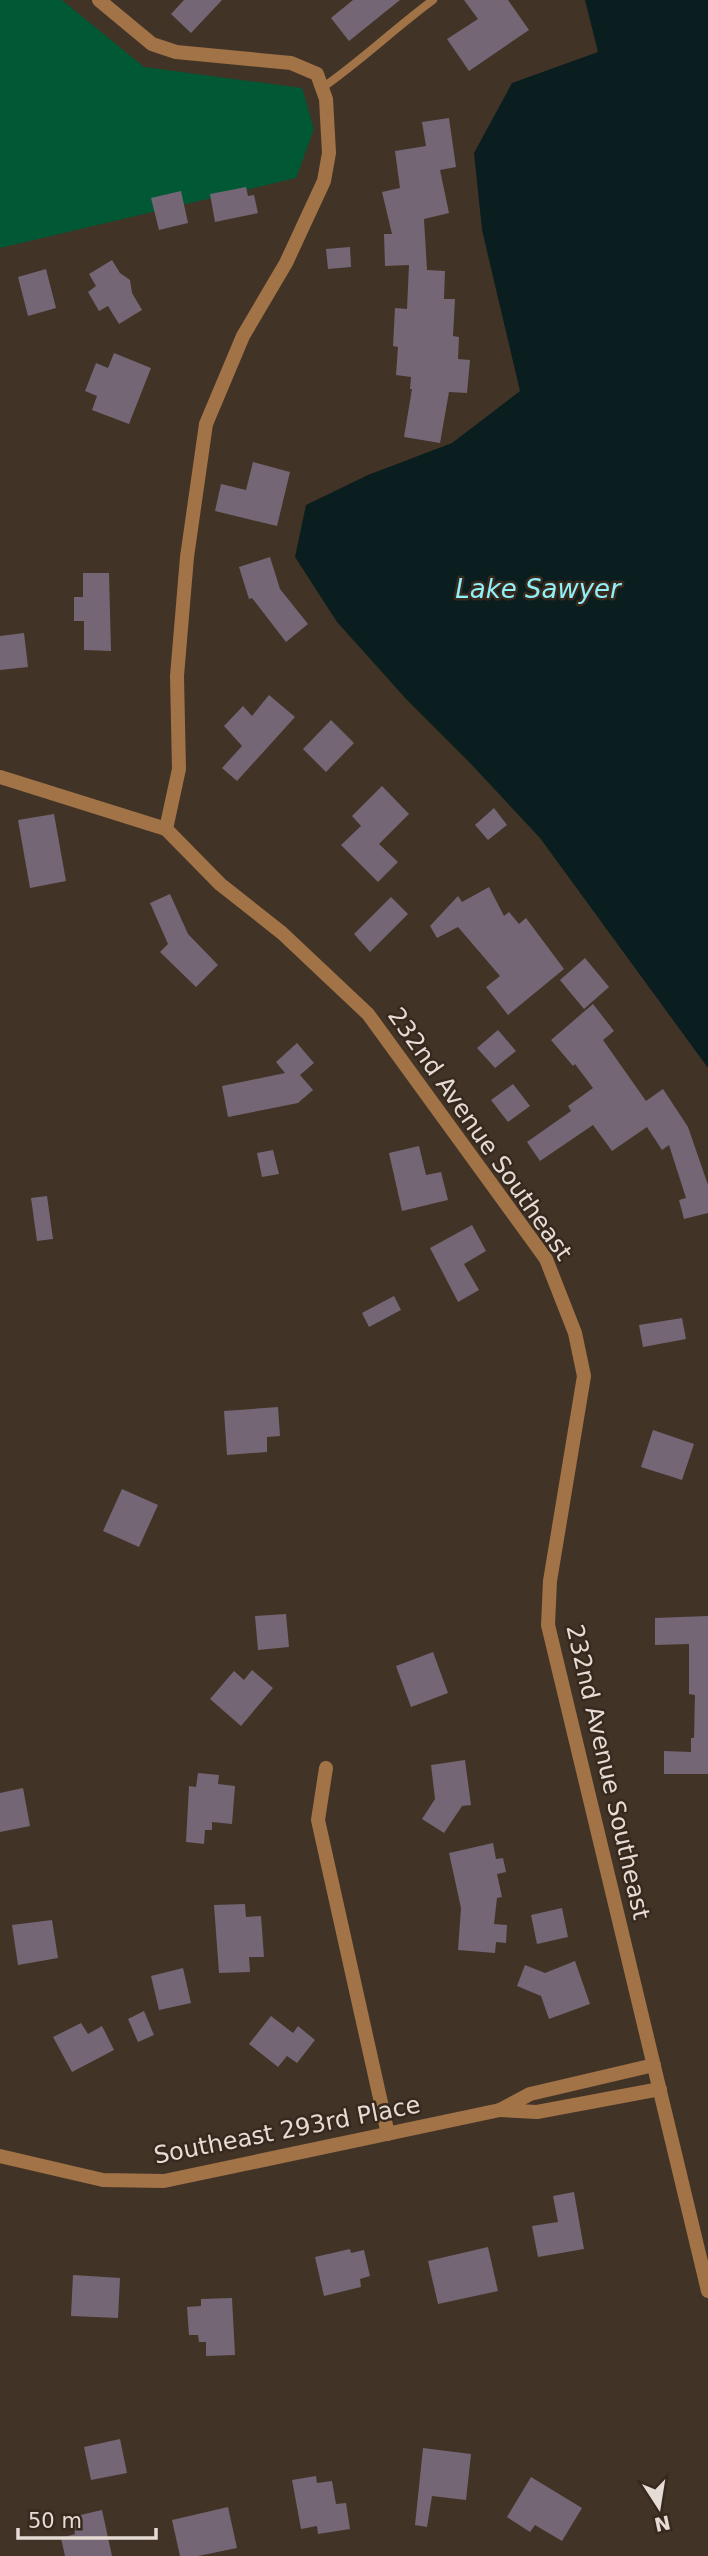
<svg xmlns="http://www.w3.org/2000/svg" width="708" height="2556" font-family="'DejaVu Sans',sans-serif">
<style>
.green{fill:#005934}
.water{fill:#0b1e1f}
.building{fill:#746675}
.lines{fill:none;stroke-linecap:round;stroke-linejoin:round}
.lane{stroke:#a17347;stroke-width:8}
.street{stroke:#a17347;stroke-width:14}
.labels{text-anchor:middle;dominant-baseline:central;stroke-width:5;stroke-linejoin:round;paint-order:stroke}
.street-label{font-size:24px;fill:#e6dcd5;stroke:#37291d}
.water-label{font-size:26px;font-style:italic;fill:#8ff0f8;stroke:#37291d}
</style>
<rect width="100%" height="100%" fill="#423327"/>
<path class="green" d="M0 0H62L144 67 302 88 314 129 296 178 0 248Z"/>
<path class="water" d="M585 0H708V1068L540 838 470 763 407 700 337 622 295 557 306 505 368 475 452 443 520 391 482 230 474 153 512 83 598 52Z"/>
<g class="building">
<path d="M184 0H222L191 33 171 14Z"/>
<path d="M353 0H400L349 41 331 18Z"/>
<path d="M464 0H508L529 30 469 71 447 39 478 19Z"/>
<path d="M449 118 456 167 440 170 449 213 424 219 427 270 445 271 444 299H455L453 336 459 337 458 359 470 360 467 393 449 392 440 443 404 437 412 389H410L411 377 396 375 398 347 393 346 395 308 407 309 409 265 385 266 384 234H392L382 192 400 188 395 151 426 146 422 122Z"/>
<path d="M246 187 248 196 254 195 258 213 215 222 210 194Z"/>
<path d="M181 191 188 223 159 230 151 198Z"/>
<path d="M350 247 351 267 328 269 326 249Z"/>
<path d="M112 260 120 273 130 280 132 293 142 310 119 324 108 306 99 311 88 292 96 286 89 274Z"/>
<path d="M46 269 56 308 28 316 18 277Z"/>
<path d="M114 353 151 368 129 424 92 410 97 396 85 391 96 363 108 368Z"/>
<path d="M253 462 290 472 277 526 215 511 221 484 246 490Z"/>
<path d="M270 557 280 589 308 624 286 642 252 598 249 599 239 567Z"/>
<path d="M83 573H109L111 651 84 650V621H74V597H83Z"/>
<path d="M24 633 28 667 0 670V636Z"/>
<path d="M269 695 295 717 237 781 222 768 242 746 224 726 243 706 252 716Z"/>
<path d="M331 720 354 743 326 772 303 749Z"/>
<path d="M382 786 409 814 379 844 398 862 378 882 341 845 361 826 352 816Z"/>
<path d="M494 808 507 825 488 840 475 825Z"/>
<path d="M54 814 66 881 30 888 18 820Z"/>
<path d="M489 887 504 916 509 912 519 924 526 918 564 969 508 1015 486 987 500 976 458 927 437 938 430 926 458 896 462 902Z"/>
<path d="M170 894 188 934 218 965 196 987 160 952 168 944 150 903Z"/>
<path d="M391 897 408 914 370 952 354 934Z"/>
<path d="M585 958 609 987 584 1009 560 980Z"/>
<path d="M593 1004 614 1031 603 1040 646 1101 663 1089 688 1127 708 1185V1213L684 1219 679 1200 686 1198 669 1145 662 1150 647 1127 612 1151 593 1125 540 1161 527 1142 571 1111 568 1106 593 1088 575 1064 573 1066 551 1040Z"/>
<path d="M498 1030 516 1051 495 1068 477 1048Z"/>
<path d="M297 1043 314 1063 300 1075 313 1090 298 1103 228 1117 222 1086 285 1073 276 1062Z"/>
<path d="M513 1084 530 1106 508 1122 491 1100Z"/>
<path d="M419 1146 426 1175 441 1172 448 1200 402 1211 389 1153Z"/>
<path d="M273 1150 279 1174 262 1177 257 1153Z"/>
<path d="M47 1196 53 1239 37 1241 31 1198Z"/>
<path d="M472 1225 486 1251 464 1264 479 1290 458 1302 430 1248Z"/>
<path d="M394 1296 401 1310 369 1327 362 1313Z"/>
<path d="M682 1318 686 1339 643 1347 639 1325Z"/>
<path d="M278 1407 280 1436 267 1437V1452L227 1455 224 1411Z"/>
<path d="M653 1430 694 1444 682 1480 641 1467Z"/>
<path d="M122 1489 158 1505 139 1547 103 1531Z"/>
<path d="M286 1614 289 1647 258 1650 255 1616Z"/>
<path d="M708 1616V1774H664V1751L691 1752V1738H694L695 1695 689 1694V1644L655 1645V1618Z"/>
<path d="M433 1652 448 1693 411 1707 396 1666Z"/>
<path d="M252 1670 273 1688 241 1726 210 1699 234 1671 244 1680Z"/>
<path d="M465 1760 471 1805 462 1806 444 1833 422 1819 435 1799 431 1765Z"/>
<path d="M198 1773 219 1775 218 1784 235 1786 232 1824 212 1822V1830H205L204 1844 186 1842 189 1786 196 1787Z"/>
<path d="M23 1788 30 1826 0 1832V1793Z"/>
<path d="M493 1843 496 1859 503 1858 506 1872 497 1874 502 1897 497 1898 494 1924 507 1925 506 1943 496 1942 495 1953 458 1950 461 1908 449 1853Z"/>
<path d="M245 1904 246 1917 261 1916 264 1957H249L250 1972 219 1973 214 1905Z"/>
<path d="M562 1908 568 1937 537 1944 531 1915Z"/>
<path d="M52 1920 58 1958 18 1965 12 1925Z"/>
<path d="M575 1961 590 2004 549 2019 541 1996 517 1986 525 1965 545 1973Z"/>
<path d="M183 1968 191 2003 159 2010 151 1976Z"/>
<path d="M144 2011 154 2035 138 2042 128 2019Z"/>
<path d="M271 2016 293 2033 298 2026 315 2040 297 2063 287 2056 278 2067 249 2044Z"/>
<path d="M81 2023 88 2034 102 2026 114 2050 72 2072 53 2037Z"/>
<path d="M574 2192 584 2249 538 2257 532 2226 558 2222 553 2196Z"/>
<path d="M488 2247 498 2291 438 2304 428 2261Z"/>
<path d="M350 2249 351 2253 364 2250 370 2276 360 2279 361 2287 324 2296 315 2257Z"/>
<path d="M73 2275 120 2278 118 2318 71 2316Z"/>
<path d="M232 2298 235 2355 206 2356V2342H199L198 2335H189L187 2307 201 2306V2299Z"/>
<path d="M120 2439 127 2473 91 2480 84 2447Z"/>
<path d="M423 2448 471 2454 466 2500 432 2496 427 2527 415 2525Z"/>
<path d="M316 2476 317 2483 332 2481 336 2504 346 2503 350 2529 318 2534 317 2526 301 2529 292 2480Z"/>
<path d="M531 2477 582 2508 562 2541 535 2525 530 2532 507 2517Z"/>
<path d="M228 2507 237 2548 198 2556H180L172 2520Z"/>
<path d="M102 2510 112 2556H65L61 2538 75 2534 72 2517Z"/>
</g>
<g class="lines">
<path class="lane" d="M322 88C361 61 395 28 433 0"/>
<g class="street">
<path d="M99 0 152 44 176 52 291 63 317 74 326 99 329 153 324 181 286 263 243 336 206 424 187 557 177 676 179 769 166 829 220 884 282 933 368 1014 546 1259 575 1333 584 1376 550 1581 548 1625 708 2291"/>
<path d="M0 777 166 829"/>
<path d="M326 1768 318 1820 388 2134"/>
<path d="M654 2065 530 2094 500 2110 537 2112 660 2089"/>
<path d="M0 2156 103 2180 164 2181 500 2110"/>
</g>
</g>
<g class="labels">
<g class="street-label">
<text transform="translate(480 1134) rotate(55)">232nd Avenue Southeast</text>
<text transform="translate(608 1772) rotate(77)">232nd Avenue Southeast</text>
<text transform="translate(287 2130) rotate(-11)">Southeast 293rd Place</text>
</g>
<g class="water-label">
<text x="538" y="589">Lake Sawyer</text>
</g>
</g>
<g transform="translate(659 2507) rotate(168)" stroke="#37291d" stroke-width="5" paint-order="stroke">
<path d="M0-5L12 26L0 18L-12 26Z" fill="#e6dcd5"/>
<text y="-10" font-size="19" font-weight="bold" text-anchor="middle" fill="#e6dcd5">N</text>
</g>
<path d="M18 2528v10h138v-10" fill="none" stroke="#e6dcd5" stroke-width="3.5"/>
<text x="28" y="2528" font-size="21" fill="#e6dcd5" stroke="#37291d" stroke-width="5" paint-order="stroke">50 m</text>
</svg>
